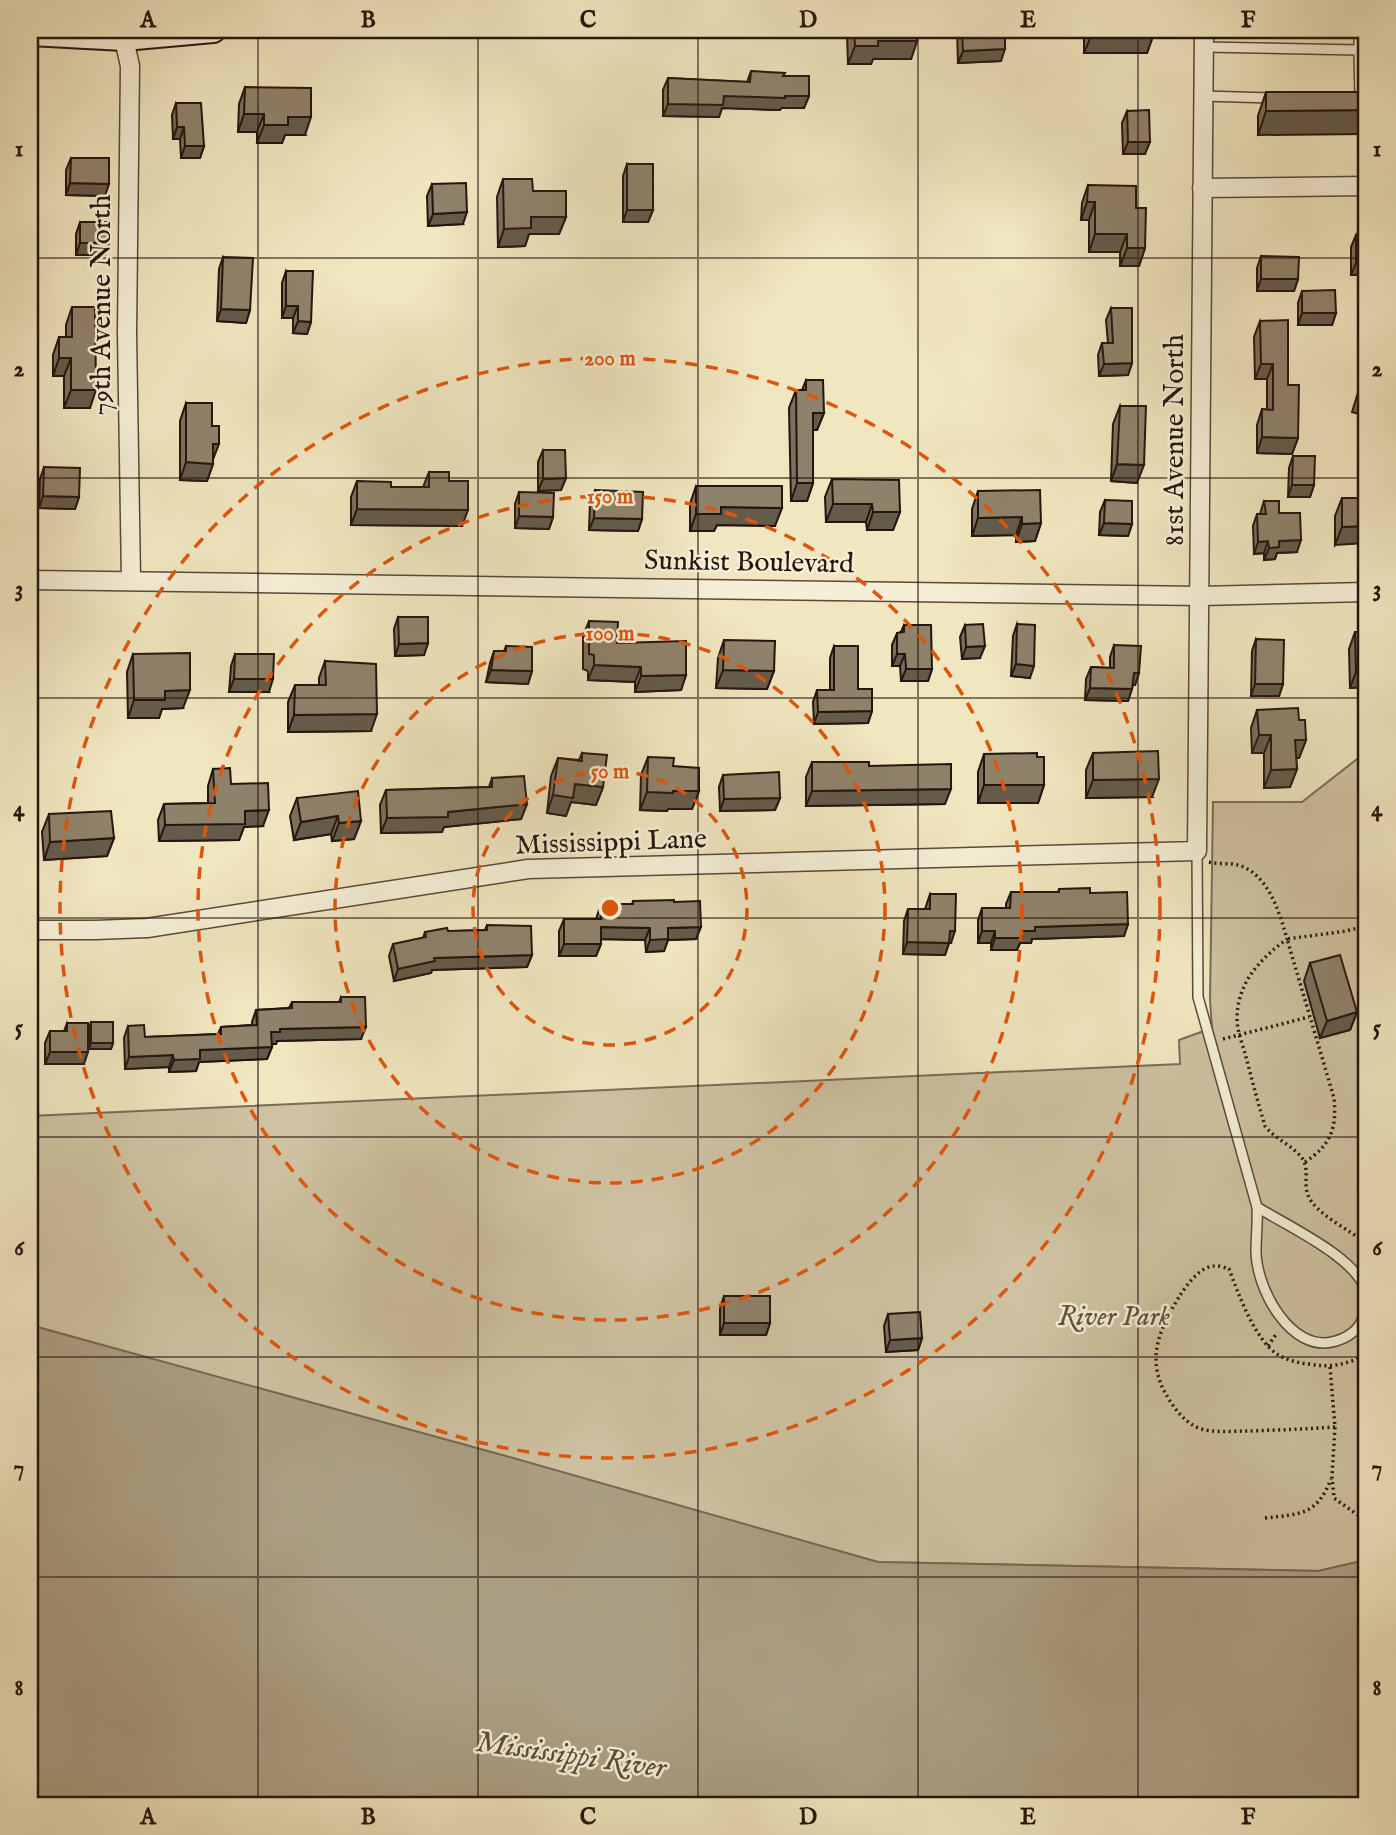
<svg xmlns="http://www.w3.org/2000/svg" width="1396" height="1835" font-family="'IM FELL English',serif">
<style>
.green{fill:#cec2a2;stroke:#7a6c58;stroke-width:2}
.water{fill:#ab9f83;stroke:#766854;stroke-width:2}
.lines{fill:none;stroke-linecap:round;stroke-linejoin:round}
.lane-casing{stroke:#58493a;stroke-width:12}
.street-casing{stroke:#58493a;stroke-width:21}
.secondary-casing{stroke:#26150e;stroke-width:28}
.path{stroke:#26150e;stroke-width:3.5;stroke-dasharray:2 3.5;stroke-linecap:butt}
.lane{stroke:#f5efd6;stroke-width:9}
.street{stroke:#f5efd6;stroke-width:18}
.secondary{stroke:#f5efd6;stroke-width:24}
.wall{fill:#7b705c;stroke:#26150e;stroke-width:2}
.shaded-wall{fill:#645b4b;stroke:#26150e;stroke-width:2}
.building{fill:#8f826b;stroke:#26150e;stroke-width:2}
.grid{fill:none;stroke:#26150e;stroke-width:2;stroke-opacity:0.55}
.ring{fill:none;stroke:#de560c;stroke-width:3.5;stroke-dasharray:12 9}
.labels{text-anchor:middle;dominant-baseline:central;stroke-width:5;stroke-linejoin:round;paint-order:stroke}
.street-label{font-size:28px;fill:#26150e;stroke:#f5efd6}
.park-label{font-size:28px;font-style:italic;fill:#615242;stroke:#f5efd6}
.water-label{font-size:30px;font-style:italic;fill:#5b4c3d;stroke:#f5efd6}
.centre{fill:#de560c;stroke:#f5efd6;stroke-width:3.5}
.ring-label{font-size:21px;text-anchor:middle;font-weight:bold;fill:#de560c;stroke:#f5efd6;stroke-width:5;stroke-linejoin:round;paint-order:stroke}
.neatline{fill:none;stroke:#26150e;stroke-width:2.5}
.grid-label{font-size:23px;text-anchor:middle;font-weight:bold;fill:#26150e}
</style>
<rect width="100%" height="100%" fill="#f0e6c0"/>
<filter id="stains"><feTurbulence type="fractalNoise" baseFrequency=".00286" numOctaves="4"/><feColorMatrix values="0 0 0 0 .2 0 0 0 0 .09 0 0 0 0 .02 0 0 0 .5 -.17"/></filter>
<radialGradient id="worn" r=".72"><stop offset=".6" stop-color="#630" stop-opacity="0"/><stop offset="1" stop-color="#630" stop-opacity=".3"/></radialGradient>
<path class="green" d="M1366 752V1560L1318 1571 878 1562 30 1325V1116L1180 1064 1179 1040 1212 1028 1210 1000 1213 802H1302Z"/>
<path class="water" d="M30 1325 506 1456 878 1562 1318 1571 1366 1560V1805H30Z"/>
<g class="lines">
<g class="lane-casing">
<g id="lane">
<path d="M1359 30V50"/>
<path d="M1204 47 1359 50 1360 100"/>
<path d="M1203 96 1275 98"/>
<path d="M1197 851 1198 997 1257 1207C1258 1222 1256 1236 1256 1251 1256 1288 1291 1355 1336 1341 1353 1336 1364 1324 1366 1307"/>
<path d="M1257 1207C1287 1226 1356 1257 1366 1291"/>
</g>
</g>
<g class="street-casing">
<g id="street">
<path d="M122 30 130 66 127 333 131 580"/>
<path d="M1202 188 1366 186"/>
<path d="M30 580 1201 596 1366 592"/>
<path d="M30 930H96L147 928 528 869 1197 851 1204 30"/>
</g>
</g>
<g class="secondary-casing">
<path id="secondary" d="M30 33 124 38 213 30"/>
</g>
<g class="path">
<path d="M1209 862C1219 865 1231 862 1241 866 1269 876 1280 914 1287 939 1260 959 1237 983 1237 1019 1237 1032 1243 1045 1246 1057 1252 1080 1258 1103 1265 1126 1275 1139 1292 1145 1302 1158 1310 1169 1303 1183 1308 1195 1314 1213 1351 1231 1366 1243"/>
<path d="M1223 1039 1309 1017"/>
<path d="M1305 1162C1331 1145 1337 1128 1334 1098L1287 939 1346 931 1366 926"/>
<path d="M1268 1346 1277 1333"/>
<path d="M1330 1367 1335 1427 1332 1477 1334 1498 1366 1521"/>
<path d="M1335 1427C1306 1429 1278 1430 1249 1431 1234 1431 1217 1433 1201 1429 1187 1424 1178 1413 1170 1401 1145 1363 1157 1333 1179 1297 1186 1286 1199 1267 1214 1266 1219 1265 1225 1268 1229 1269 1238 1293 1255 1340 1277 1354 1286 1360 1298 1363 1309 1364 1330 1368 1347 1365 1366 1354"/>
<path d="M1265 1518C1301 1514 1317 1515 1331 1479"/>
</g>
<use href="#lane" class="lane"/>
<use href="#street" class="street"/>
<use href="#secondary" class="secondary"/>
</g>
<g class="wall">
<path d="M849 30H917V41L911 59H873L871 64H848L847 35Z"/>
<path d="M957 30H1005L1001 61 958 63Z"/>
<path d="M1084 30H1153V36L1147 53H1084Z"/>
<path d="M751 71 783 76 809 96 804 108H781L780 110 722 108 719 117 663 116V90L668 78 747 82Z"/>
<path d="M245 87 305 135H285L282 143H257V132H238L239 104Z"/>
<path d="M1266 92H1366L1258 135V116Z"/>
<path d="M176 103 204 146 200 158H181L180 139H173L172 115Z"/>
<path d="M1127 111 1145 154H1123L1122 123Z"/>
<path d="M71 158 105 196 66 195V170Z"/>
<path d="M627 164 653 210 648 222H623V176Z"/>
<path d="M503 179 533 191 566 217 559 234H529L525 246 498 247 497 197Z"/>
<path d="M432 184 463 224 428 226 427 196Z"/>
<path d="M1088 185 1136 208 1145 248 1139 266H1120V252H1089V220H1081L1082 203Z"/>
<path d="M80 222 109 243 105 255H76V234Z"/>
<path d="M1356 235 1366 275H1351V247Z"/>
<path d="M1261 256 1298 279 1294 291H1257V268Z"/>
<path d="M223 257 250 310 246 323 217 321 219 269Z"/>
<path d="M286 271 311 322 307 334 293 333V318H282V283Z"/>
<path d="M1302 291 1336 313 1332 325H1298V303Z"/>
<path d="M72 307 90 408H64V376H53V355L59 337H66V325Z"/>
<path d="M1111 308 1132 363 1128 375 1099 376 1098 355 1102 343H1108L1106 320Z"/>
<path d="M1260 321 1288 385 1298 438 1292 454 1257 453V425L1262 409 1267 410V379H1255L1254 337Z"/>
<path d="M1366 366V416L1352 412Z"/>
<path d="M806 380 824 413 817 430H813V483L807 501H791L789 408 796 390H802Z"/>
<path d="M186 403 213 459V464L207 481 180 480V421Z"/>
<path d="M1120 406 1137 483 1111 481 1113 424Z"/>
<path d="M543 450 566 478 561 490 538 491V462Z"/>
<path d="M1293 456 1314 485 1310 497H1288L1289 468Z"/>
<path d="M44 467 79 497 75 509 39 508 40 479Z"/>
<path d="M429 472 449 481 462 526 351 525V497L357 481 391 487H423Z"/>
<path d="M832 479 900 512 893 530H867L866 522H826L825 497Z"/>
<path d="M696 486 775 526 717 525 714 531H690V504Z"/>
<path d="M595 490 642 519 638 531 589 530 590 502Z"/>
<path d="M978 491 1041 523 1035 541 1016 542V535L972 536V509Z"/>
<path d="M519 492 553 517 549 529 515 528V504Z"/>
<path d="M1342 498H1366L1335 545V516Z"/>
<path d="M1105 500 1132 524 1128 536 1099 535 1100 512Z"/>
<path d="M1264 501 1279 513 1297 552 1277 553 1275 559 1264 560V553L1254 554 1253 526 1257 514H1260Z"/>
<path d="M398 617 428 643 424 655 395 656 394 629Z"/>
<path d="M589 621 617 643 686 675 681 690 635 692V682L588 680V671L583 669V636Z"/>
<path d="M1017 624 1030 678 1011 676 1013 636Z"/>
<path d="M904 625 932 669 928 681H901L900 666H892V645L897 633 901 632Z"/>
<path d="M965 625 980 658 962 659 960 637Z"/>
<path d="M1355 632H1366V687L1350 688 1349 649Z"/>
<path d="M1256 639 1283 684 1279 696H1251L1252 651Z"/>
<path d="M724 640 774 671 767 689 716 688 718 658Z"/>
<path d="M1114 645 1139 673 1135 685H1133L1128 701 1085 700 1086 679 1091 667 1110 668V657Z"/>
<path d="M506 646 532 671 528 684 486 682 490 663 494 651H504Z"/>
<path d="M834 646 858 689 872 711 868 723 814 724 813 702 817 690H830V658Z"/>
<path d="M133 654 183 708 162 709 159 718H128L127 672Z"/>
<path d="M235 654 269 692H229L231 666Z"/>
<path d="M325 661 371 731 288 732V702L295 685H319V678Z"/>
<path d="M1257 710 1299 720 1306 740 1299 758H1296L1297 769 1290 787 1264 788V753H1252L1251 728Z"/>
<path d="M582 753 603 787 596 805 571 802 566 816 547 813 551 776 558 758 579 760Z"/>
<path d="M1093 753 1152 797 1086 798V770Z"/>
<path d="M984 754 1037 757 1044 785 1038 803H978V772Z"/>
<path d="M648 757 673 766 699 791 692 809H668L667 811 640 810 641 775Z"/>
<path d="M812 762 869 766 945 804 806 806V777Z"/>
<path d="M213 769 231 784 263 826 244 827 239 840 159 841 158 820 164 804 208 803V786Z"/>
<path d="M723 775 780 798 775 810 720 811 719 787Z"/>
<path d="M492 778 527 804 521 819 444 827 442 832 381 833 380 805 386 790 489 787Z"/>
<path d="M297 798 361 821 354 839 332 841 331 834 294 840 290 816Z"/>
<path d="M49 814 114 838 107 856 44 860 42 832Z"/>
<path d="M1059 889 1090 893 1128 924 1124 936 1032 939 1031 943H1020L1017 950H991V943H978V920L982 908H1006V904L1011 892H1058Z"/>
<path d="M930 894 951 943H949L945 955 903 954 904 921 908 909H925Z"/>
<path d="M633 901 674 902 696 939 668 940 664 951 646 952 645 940 601 939V944L596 956H559V931L564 919H596L601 904H632Z"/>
<path d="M487 925 532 955 527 967 432 970 431 973 394 981 389 956 393 944 423 938 425 932 485 930Z"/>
<path d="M1310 963 1357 1012 1350 1030 1320 1038 1304 981Z"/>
<path d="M341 997 361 1039 277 1041 276 1044H272V1047L267 1059 199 1062 196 1071 169 1072V1067L125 1069 124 1038 128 1026 145 1037 218 1034 221 1027 252 1025V1022L256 1010 289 1008 292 1002H339Z"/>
<path d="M91 1022 113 1043 111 1049H89V1028Z"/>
<path d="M67 1023 84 1064H45V1043L50 1031H64Z"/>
<path d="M724 1296 770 1323 766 1335H720V1308Z"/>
<path d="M888 1314 922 1338 918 1350 886 1352 884 1326Z"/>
</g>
<g class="shaded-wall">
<path d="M1091 36H1153L1147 53H1084Z"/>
<path d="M878 41H917L911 59H873L871 64H848L855 46Z"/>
<path d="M1005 49 1001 61 958 63 963 51Z"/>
<path d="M724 96H809L804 108H781L780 110 722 108 719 117 663 116 668 104Z"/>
<path d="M1366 110V134L1258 135 1266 111Z"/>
<path d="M244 114H264L257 132H238Z"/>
<path d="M288 117H311L305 135H285L282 143H257L264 125Z"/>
<path d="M177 127H184L180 139H173Z"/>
<path d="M1128 142H1150L1145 154H1123Z"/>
<path d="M185 146H204L200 158H181Z"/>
<path d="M70 183 109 184 105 196 66 195Z"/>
<path d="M1087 202H1095L1089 220H1081Z"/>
<path d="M627 210H653L648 222H623Z"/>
<path d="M467 212 463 224 428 226 433 214Z"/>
<path d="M531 217H566L559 234H529L525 246 498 247 504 229Z"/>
<path d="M1095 234H1127L1120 252H1089Z"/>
<path d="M80 243H109L105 255H76Z"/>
<path d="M1127 248H1145L1139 266H1120Z"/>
<path d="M1356 263H1366V275H1351Z"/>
<path d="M1261 279H1298L1294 291H1257Z"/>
<path d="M286 306H298L293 318H282Z"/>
<path d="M221 309 250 310 246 323 217 321Z"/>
<path d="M1302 313H1336L1332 325H1298Z"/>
<path d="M298 321 311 322 307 334 293 333Z"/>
<path d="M59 358H71L64 376H53Z"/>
<path d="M1132 363 1128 375 1099 376 1104 364Z"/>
<path d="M1261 364H1273L1267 379H1255Z"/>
<path d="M71 390H96L90 408H64Z"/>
<path d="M813 413H824L817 430H807Z"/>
<path d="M1262 437 1298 438 1292 454 1257 453Z"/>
<path d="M213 444H219L212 462Z"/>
<path d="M186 462 213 464 207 481 180 480Z"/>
<path d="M1117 464 1144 465 1137 483 1111 481Z"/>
<path d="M566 478 561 490 538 491 543 479Z"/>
<path d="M797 483H813L807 501H791Z"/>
<path d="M1292 485H1314L1310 497H1288Z"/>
<path d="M43 496 79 497 75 509 39 508Z"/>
<path d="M833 504H872L866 522H826Z"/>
<path d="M721 507 782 508 775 526 717 525 714 531H690L696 514Z"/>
<path d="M357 509 468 510 462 526 351 525Z"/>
<path d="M873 512H900L893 530H867Z"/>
<path d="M519 516 553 517 549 529 515 528Z"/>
<path d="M1022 517 1016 535 972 536 978 518Z"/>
<path d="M594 518 642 519 638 531 589 530Z"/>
<path d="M1041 523 1035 541 1016 542 1022 524Z"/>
<path d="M1104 523 1132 524 1128 536 1099 535Z"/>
<path d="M1366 526V543L1335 545 1342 527Z"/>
<path d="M1301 540 1297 552 1277 553 1275 559 1264 560 1269 548 1279 541Z"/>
<path d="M1268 541 1264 553 1254 554 1258 542Z"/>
<path d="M428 643 424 655 395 656 399 644Z"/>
<path d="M985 646 980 658 962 659 966 647Z"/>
<path d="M897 654H905L900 666H892Z"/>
<path d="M1016 664 1034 666 1030 678 1011 676Z"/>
<path d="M594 665 641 667 635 682 588 680Z"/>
<path d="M906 669H932L928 681H901Z"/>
<path d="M491 670 532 671 528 684 486 682Z"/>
<path d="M723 670 774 671 767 689 716 688Z"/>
<path d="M1366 671V687L1350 688 1356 672Z"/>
<path d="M1134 673H1139L1135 685H1129Z"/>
<path d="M686 675 681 690 635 692 641 676Z"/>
<path d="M234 679H273L269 692H229Z"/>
<path d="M1255 684H1283L1279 696H1251Z"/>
<path d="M1090 688 1132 689 1128 701 1085 700Z"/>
<path d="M190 690 183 708 162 709 159 718H128L134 700 165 691Z"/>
<path d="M872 711 868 723 814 724 818 712Z"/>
<path d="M377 714 371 731 288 732 294 715Z"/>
<path d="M1259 735H1271L1264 753H1252Z"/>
<path d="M1295 740H1306L1299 758H1289Z"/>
<path d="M1297 769 1290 787 1264 788 1271 770Z"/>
<path d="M1159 779 1152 797 1086 798 1093 780Z"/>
<path d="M575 784 603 787 596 805 571 802 566 816 547 813 553 795Z"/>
<path d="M984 785H1044L1038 803H978Z"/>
<path d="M951 789 945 804 806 806 812 791Z"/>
<path d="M673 791H699L692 809H668L667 811 640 810 647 792Z"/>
<path d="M780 798 775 810 720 811 724 799Z"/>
<path d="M527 804 521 819 444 827 442 832 381 833 387 818Z"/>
<path d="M269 810 263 826 244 827 239 840 159 841 165 825 245 811Z"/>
<path d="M338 816 331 834 294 840 301 822Z"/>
<path d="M361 821 354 839 332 841 339 823Z"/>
<path d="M114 838 107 856 44 860 50 842Z"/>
<path d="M1128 924 1124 936 1032 939 1031 943H1020L1017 950H991L995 938 1035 927Z"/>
<path d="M601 927 650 928 645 940 596 939Z"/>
<path d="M701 927 696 939 668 940 664 951 646 952 650 940 668 928Z"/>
<path d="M950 931H955L951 943H945Z"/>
<path d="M982 931H995L991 943H978Z"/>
<path d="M907 942 949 943 945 955 903 954Z"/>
<path d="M564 944H601L596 956H559Z"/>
<path d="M532 955 527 967 432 970 431 973 394 981 398 969 434 958Z"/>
<path d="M1357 1012 1350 1030 1320 1038 1327 1021Z"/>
<path d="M366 1027 361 1039 277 1041 276 1044H267L271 1032 280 1029Z"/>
<path d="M91 1043H113L111 1049H89Z"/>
<path d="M272 1047 267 1059 199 1062 196 1071 169 1072 174 1060 200 1050Z"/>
<path d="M50 1052H88L84 1064H45Z"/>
<path d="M173 1055 169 1067 125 1069 129 1057Z"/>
<path d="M724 1323H770L766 1335H720Z"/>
<path d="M922 1338 918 1350 886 1352 890 1340Z"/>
</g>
<g class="building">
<path d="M854 30H917V41H878V46H855Z"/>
<path d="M962 30H1005V49L963 51Z"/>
<rect x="1091" y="30" width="62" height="6"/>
<path d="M751 71 785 73 783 76H809V96H785V98L724 96 723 105 668 104V78L750 82Z"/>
<path d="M245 87 311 88V117H288V125H264V114H244Z"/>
<path d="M1266 92H1366V110L1266 111Z"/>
<path d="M176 103H201L204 146H185L184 127H177Z"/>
<path d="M1149 110 1150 142H1128L1127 111Z"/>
<path d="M71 158H109V184L70 183Z"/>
<rect x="627" y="164" width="26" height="46"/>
<path d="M503 179H532L533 191H566V217H531V228L504 229Z"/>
<path d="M466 183 467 212 433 214 432 184Z"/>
<path d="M1088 185 1136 186V208H1146L1145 248H1127V234H1095V202H1087Z"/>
<rect x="80" y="222" width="29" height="21"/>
<rect x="1356" y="235" width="10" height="28"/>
<path d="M1261 256 1299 257 1298 279H1261Z"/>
<path d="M223 257 253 258 250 310 221 309Z"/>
<path d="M286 271H313L311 322 298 321V306H286Z"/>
<path d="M1335 290 1336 313H1302V291Z"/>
<path d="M72 307H95L96 390H71V358H59V337H72Z"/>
<path d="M1111 308H1132V363L1104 364 1102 343H1113Z"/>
<path d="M1288 320V385H1299L1298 438 1262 437V409L1273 410V364H1261L1260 321Z"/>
<path d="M1366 370V396L1359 394Z"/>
<path d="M806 380H823L824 413H813V483H797L796 390H806Z"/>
<path d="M186 403H212V426H219V444H213V464L186 462Z"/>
<path d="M1120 406H1146L1144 465 1117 464Z"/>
<path d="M543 450H565L566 478 543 479Z"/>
<path d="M1293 456H1315L1314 485H1292Z"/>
<path d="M44 467 80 468 79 497 43 496Z"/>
<path d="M429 472H449V481H468V510L357 509V481L391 482V487H429Z"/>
<path d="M832 479 899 480 900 512H873L872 504H833Z"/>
<path d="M696 486H782V508L721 507V514H696Z"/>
<path d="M595 490 643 492 642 519 594 518Z"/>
<path d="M1040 490 1041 523 1022 524V517L978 518V491Z"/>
<path d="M519 492 554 493 553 517 519 516Z"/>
<path d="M1342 498H1366V526L1342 527Z"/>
<path d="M1105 500 1132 501V524L1104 523Z"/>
<path d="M1264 501H1279V513H1300L1301 540 1279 541V547L1269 548 1268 541 1258 542 1257 514H1266Z"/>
<path d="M398 617H428V643L399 644Z"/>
<path d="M589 621 618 622 617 643 686 641V675L641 676V667L594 665V655L589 654Z"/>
<path d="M983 624 985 646 966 647 965 625Z"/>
<path d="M1017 624 1035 625 1034 666 1016 664Z"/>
<path d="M904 625H931L932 669H906L905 654H897V633L904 632Z"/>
<path d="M1355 632H1366V671L1356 672Z"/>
<path d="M1256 639 1284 640 1283 684H1255Z"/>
<path d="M724 640 775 641 774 671 723 670Z"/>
<path d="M1114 645 1141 646 1139 673H1134L1132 689 1090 688 1091 667 1114 668Z"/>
<path d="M506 646 532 647V671L491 670 494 651H506Z"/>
<path d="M834 646H858V689H872V711L818 712 817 690H834Z"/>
<path d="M190 653V690L165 691V700H134L133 654Z"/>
<path d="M235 654H274L273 679H234Z"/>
<path d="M325 661 376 664 377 714 294 715 295 685H326Z"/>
<path d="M1298 708 1299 720H1305L1306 740H1295L1297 769 1271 770V735H1259L1257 710Z"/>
<path d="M1158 751 1159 779 1093 780V753Z"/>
<path d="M582 753 607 755 603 787 575 784 573 798 553 795 558 758 582 761Z"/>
<path d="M1037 753V757H1044V785H984V754Z"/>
<path d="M648 757 674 758 673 766 699 768V791H673V793L647 792Z"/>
<path d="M812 762H869V766L951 764V789L812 791Z"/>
<path d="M230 768 231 784 268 783 269 810 245 811V824L165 825 164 804 215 803 213 769Z"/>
<path d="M779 772 780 798 724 799 723 775Z"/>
<path d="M524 776 527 804 448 812V817L387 818 386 790 492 787V778Z"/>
<path d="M358 791 361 821 339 823 338 816 301 822 297 798Z"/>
<path d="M111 811 114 838 50 842 49 814Z"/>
<path d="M1090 888V893L1127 892 1128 924 1035 927V931H1022V938H995V931H982V908H1010L1011 892H1059V889Z"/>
<path d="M930 894H956L955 931H950L949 943 907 942 908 909H930Z"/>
<path d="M674 900V902L700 901 701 927 668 928V939L650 940V928L601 927V944H564V919H601V904H633V901Z"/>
<path d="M487 925 531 926 532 955 434 958 435 961 398 969 393 944 426 937 425 932 447 928 448 931 487 930Z"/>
<path d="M1340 955 1357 1012 1327 1021 1310 963Z"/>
<path d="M341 997H365L366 1027 280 1029V1032H271L272 1047 200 1050V1059L174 1060 173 1055 129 1057 128 1026 144 1025 145 1037 221 1034V1027L257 1025 256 1010 292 1008V1002H341Z"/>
<rect x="91" y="1022" width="22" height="21"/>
<path d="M67 1023H88V1052H50V1031H67Z"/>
<rect x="724" y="1296" width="46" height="27"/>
<path d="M920 1312 922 1338 890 1340 888 1314Z"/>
</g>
<path class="grid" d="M258 30V1805M478 30V1805M698 30V1805M918 30V1805M1138 30V1805M30 258H1366M30 478H1366M30 698H1366M30 918H1366M30 1137H1366M30 1357H1366M30 1577H1366"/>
<g class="ring">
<circle cx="610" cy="908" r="137"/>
<circle cx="610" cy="908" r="275"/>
<circle cx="610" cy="908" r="412"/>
<circle cx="610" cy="908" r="550"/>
</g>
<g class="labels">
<g class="street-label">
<text transform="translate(102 305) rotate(-90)">79th Avenue North</text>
<text transform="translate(1175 440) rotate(-90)">81st Avenue North</text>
<text transform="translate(749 563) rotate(1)">Sunkist Boulevard</text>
<text transform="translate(611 843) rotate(-2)">Mississippi Lane</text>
</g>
<g class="park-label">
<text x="1114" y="1317">River Park</text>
</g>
<g class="water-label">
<text transform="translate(571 1756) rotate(8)">Mississippi River</text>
</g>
</g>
<circle cx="610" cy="908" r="10" class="centre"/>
<g class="ring-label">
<text x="610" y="365">200 m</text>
<text x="610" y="503">150 m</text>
<text x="610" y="640">100 m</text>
<text x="610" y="778">50 m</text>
</g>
<rect width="1396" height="1835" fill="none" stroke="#f0e6c0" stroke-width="77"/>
<rect x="38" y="38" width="1320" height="1759" class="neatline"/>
<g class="grid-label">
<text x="148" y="27">A</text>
<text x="368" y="27">B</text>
<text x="588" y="27">C</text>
<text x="808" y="27">D</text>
<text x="1028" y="27">E</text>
<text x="1248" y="27">F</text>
<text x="19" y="156">1</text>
<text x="1377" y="156">1</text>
<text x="19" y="376">2</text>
<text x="1377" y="376">2</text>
<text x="19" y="596">3</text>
<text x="1377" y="596">3</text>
<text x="19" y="816">4</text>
<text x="1377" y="816">4</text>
<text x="19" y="1035">5</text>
<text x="1377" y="1035">5</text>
<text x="19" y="1255">6</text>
<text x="1377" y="1255">6</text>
<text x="19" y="1475">7</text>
<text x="1377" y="1475">7</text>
<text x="19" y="1695">8</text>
<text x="1377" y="1695">8</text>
<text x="148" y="1824">A</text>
<text x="368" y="1824">B</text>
<text x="588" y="1824">C</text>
<text x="808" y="1824">D</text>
<text x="1028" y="1824">E</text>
<text x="1248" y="1824">F</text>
</g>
<rect width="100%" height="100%" filter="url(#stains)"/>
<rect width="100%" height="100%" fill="url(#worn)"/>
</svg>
